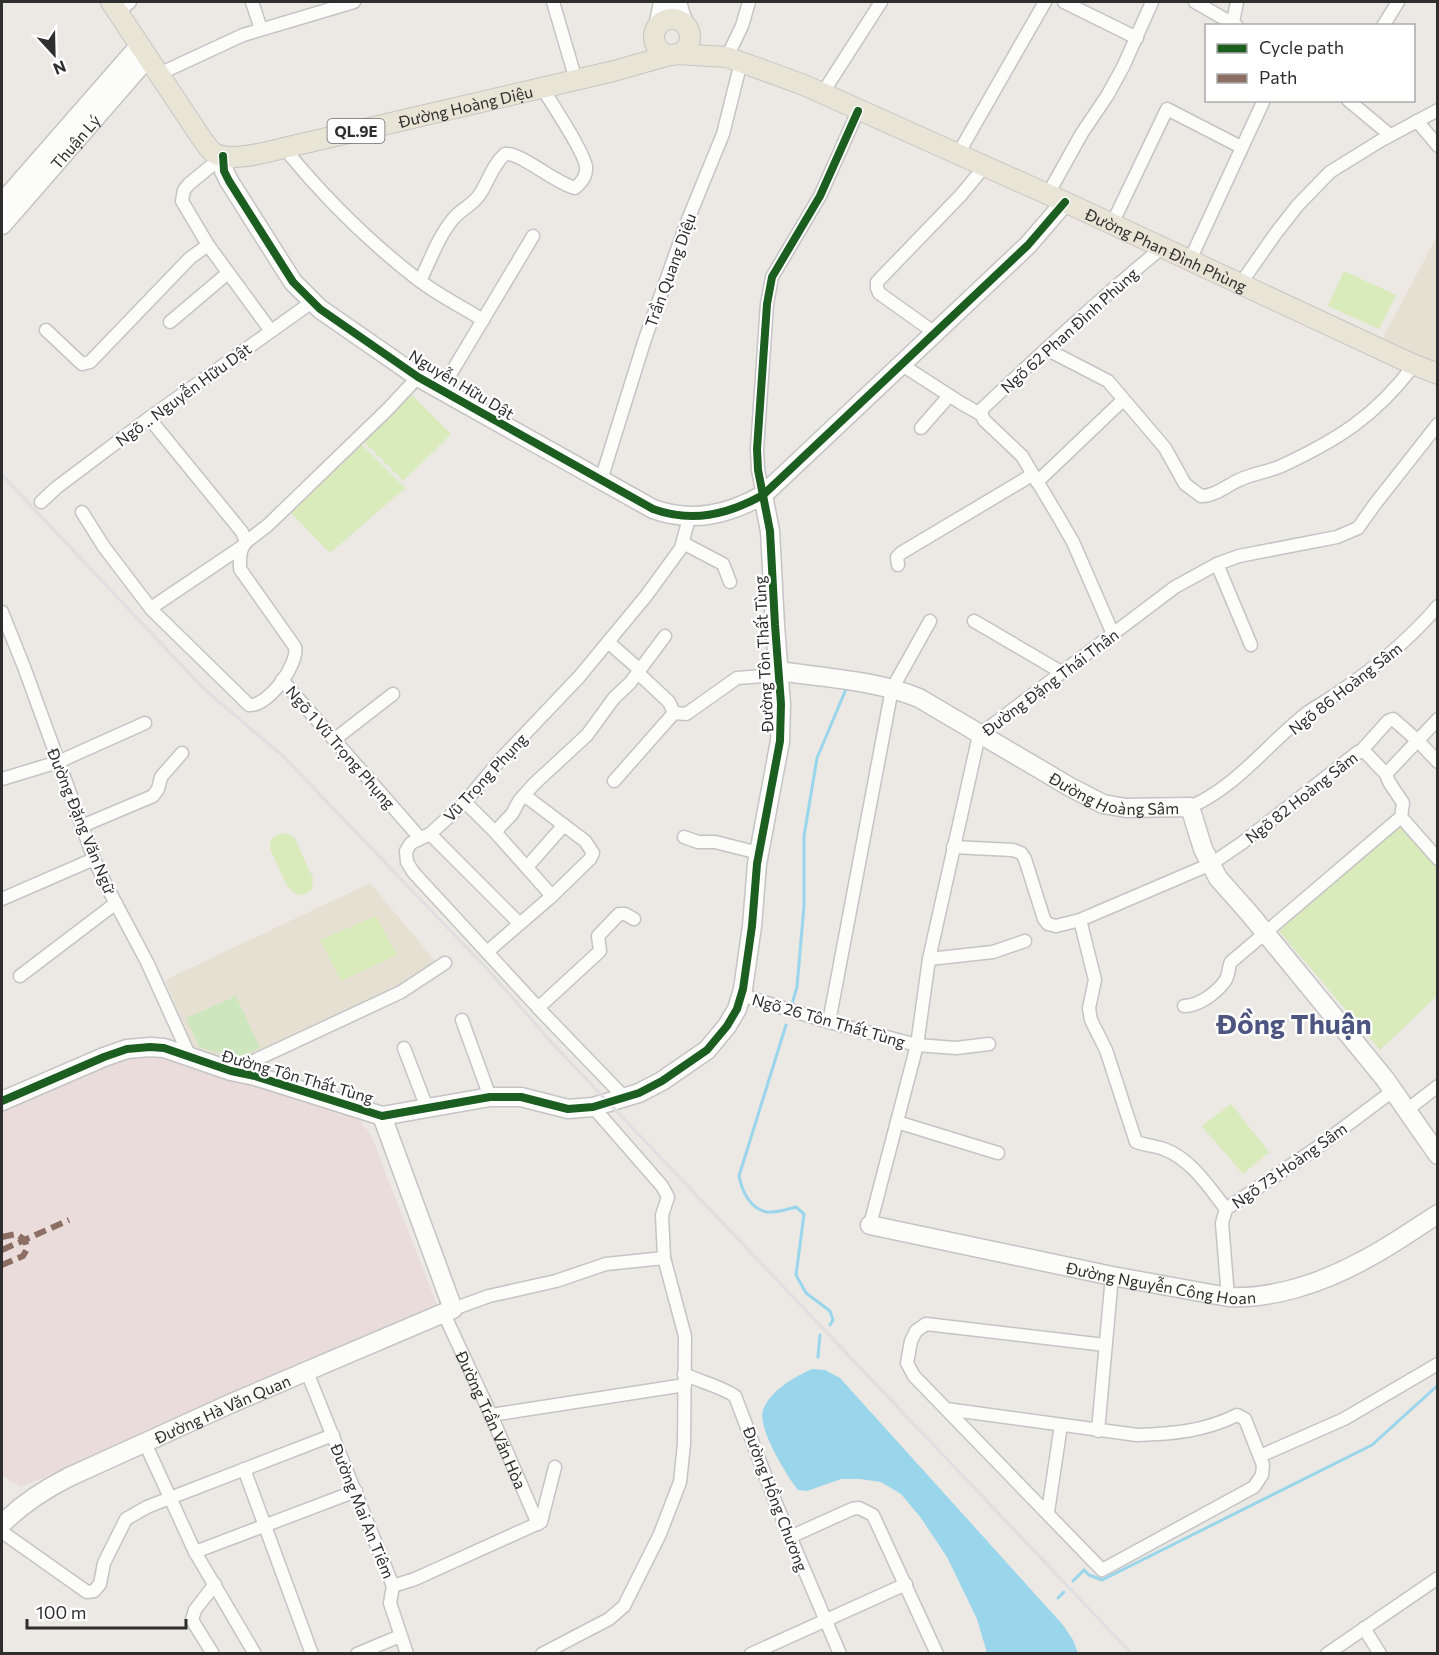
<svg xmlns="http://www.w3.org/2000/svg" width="1439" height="1655" font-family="Commissioner,sans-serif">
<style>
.education{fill:#e6e0d3}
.medical{fill:#e9dcdb}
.green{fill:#cee6be}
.pitch{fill:#d9eabb}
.water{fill:#99d6ec}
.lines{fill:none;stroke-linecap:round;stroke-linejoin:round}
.stream{stroke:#99d6ec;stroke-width:3}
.street-casing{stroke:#c5c4c5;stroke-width:15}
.secondary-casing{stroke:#c5c4c5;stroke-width:21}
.primary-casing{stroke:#c6c5c4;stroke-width:22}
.street{stroke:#fcfcfb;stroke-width:12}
.secondary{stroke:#fcfcfb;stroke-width:18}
.primary{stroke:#e8e4d6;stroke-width:20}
.rail{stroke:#dfdfe1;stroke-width:3}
.quiet{stroke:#8d6e63;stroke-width:6;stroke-dasharray:12 6;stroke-linecap:butt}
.cycleway-casing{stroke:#fff;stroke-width:11}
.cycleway{stroke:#1b5e20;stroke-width:8}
.labels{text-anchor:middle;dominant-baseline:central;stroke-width:4.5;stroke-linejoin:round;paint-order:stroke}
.shield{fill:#fff;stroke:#6d6d6d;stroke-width:1.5}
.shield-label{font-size:15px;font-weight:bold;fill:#2e2e2e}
.street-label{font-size:16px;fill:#2e2e2e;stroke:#fff}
.town-label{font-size:28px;font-weight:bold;fill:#4d5680;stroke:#fff}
</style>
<rect width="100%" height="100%" fill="#ece8e4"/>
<g class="education">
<path d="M1437 236V363L1383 338Z"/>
<path d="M370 883 436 962 399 989 237 1061 195 1051 165 980Z"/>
</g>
<path class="medical" d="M152 1050 246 1079 358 1118 371 1135 438 1308 21 1487 2 1475V1105L119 1056Z"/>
<path class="green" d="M236 996 260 1048 237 1058 199 1047 186 1018Z"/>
<g class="pitch">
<path d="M1344 271 1396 295 1379 329 1328 306Z"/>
<path d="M409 392 451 434 403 481 361 439Z"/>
<path d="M358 441 405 488 330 553 287 509Z"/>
<path d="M1400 824 1437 868V996L1380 1050 1279 931Z"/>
<path d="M284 833 294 837 313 878 312 889C294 907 284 879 278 866 276 860 269 850 270 844 271 836 278 834 284 833Z"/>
<path d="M376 916 397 955 341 981 320 940Z"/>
<path d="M1231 1104 1269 1152 1243 1174 1202 1126Z"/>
</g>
<path class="water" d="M812 1369 825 1370 840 1378 1063 1625 1073 1640 1078 1653H987L977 1619 947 1557 921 1518 901 1494 881 1482 860 1479H841L807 1491 798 1490C787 1476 757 1428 763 1410 770 1391 794 1377 812 1369Z"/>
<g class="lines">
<g class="stream">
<path d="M791 1007 797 987 804 906V836L817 758 846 689"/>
<path d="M786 1025 739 1176C742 1191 750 1209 767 1212 776 1213 788 1209 796 1207L804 1214 796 1275 806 1293 830 1311 833 1320 830 1325"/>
<path d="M818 1357 820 1335"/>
<path d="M1073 1581 1084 1570 1089 1575 1102 1580 1372 1445 1437 1386"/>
<path d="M1058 1598 1064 1592"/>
</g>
<g class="street-casing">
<g id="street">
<path d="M252 2 261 29"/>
<path d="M553 2 576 80"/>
<path d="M1064 2 1137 38"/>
<path d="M1195 2 1237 26"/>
<path d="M118 12 130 2"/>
<path d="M1233 22 1237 2"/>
<path d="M1383 26 1398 2"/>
<path d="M727 57 742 26 749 2"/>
<path d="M159 74 243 35 354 2"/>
<path d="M822 94 881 2"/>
<path d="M1348 100 1390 135"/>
<path d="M1417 121 1438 146"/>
<path d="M284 148C323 196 367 240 416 278 436 294 461 306 483 320"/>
<path d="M958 154 1045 2"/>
<path d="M223 156 189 184 184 190 182 201 208 245 271 331"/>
<path d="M1048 194 1082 133 1107 96 1123 67 1152 2"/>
<path d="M1112 224 1167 109 1241 147"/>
<path d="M1190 260 1264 100"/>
<path d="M420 281C430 261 438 237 453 219 461 209 473 205 480 194 489 180 492 166 505 154 521 152 554 183 575 188 581 183 587 176 586 167 585 153 551 102 542 88"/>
<path d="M1241 283 1276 233 1298 205 1330 172 1380 141 1438 110"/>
<path d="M170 322 228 273"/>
<path d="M46 330 82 364 90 362 190 258 208 245"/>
<path d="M935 333 879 293 877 288V282L961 195 984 167"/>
<path d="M1046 349 1108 381 1165 448 1185 484 1201 496C1215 496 1226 486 1239 480 1252 474 1266 472 1279 467 1336 441 1376 416 1414 365"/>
<path d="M902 365 961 403 982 415 984 420 1022 456 1055 511 1073 542 1113 634"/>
<path d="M441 390 533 236"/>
<path d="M982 415 980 411C1039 355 1099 299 1163 247"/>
<path d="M921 428 949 396"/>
<path d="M601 480 645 339 687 222 723 134 741 62"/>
<path d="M1037 482 1123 400"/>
<path d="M763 495 758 470 757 449 767 304 772 277 820 196 858 111"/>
<path d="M41 502 56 488 149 418 312 302"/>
<path d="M82 512 104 547 152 610 249 705C268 707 299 664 295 647L240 569C240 559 239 550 246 542L242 532 149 418"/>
<path d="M246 542 268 525 388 409 418 377"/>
<path d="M683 543 723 564 730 582"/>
<path d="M1217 564 1251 645"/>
<path d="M898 565 897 557 901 553 1032 475"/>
<path d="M151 608 243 546"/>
<path d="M2 612 24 667 94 859 106 885 147 962 190 1057"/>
<path d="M974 621 1061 672"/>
<path d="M608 642 640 670"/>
<path d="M282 680 420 838"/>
<path d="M674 713 686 714 689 712 737 678 779 675"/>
<path d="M335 739 393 694"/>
<path d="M1362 750 1388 721 1393 719 1418 741 1438 762"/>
<path d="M1386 774 1438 719"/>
<path d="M2 779 58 762 145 723"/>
<path d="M614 781 674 713 669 702 638 673"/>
<path d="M465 802 495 832 552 896"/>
<path d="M1190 807C1238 786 1267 744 1307 713 1317 706 1328 700 1338 693 1375 668 1409 640 1438 606"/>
<path d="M1401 817 1438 859"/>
<path d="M82 826 153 796 158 789 161 777 182 753"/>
<path d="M495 832 512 814 519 801 534 784 587 735 614 698 630 683 665 636"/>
<path d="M430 834 519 923"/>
<path d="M684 837 698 842H715L759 853"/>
<path d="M953 847 1013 850 1021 853 1025 859 1044 919 1048 924 1056 926 1080 920 1211 864 1242 843 1358 752 1364 751 1386 774 1389 782 1403 803 1401 817 1231 962C1228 967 1229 976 1225 981 1216 993 1199 1006 1184 1006"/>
<path d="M527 867 564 825"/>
<path d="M2 899 94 859"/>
<path d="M1080 920 1095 980 1089 1008 1091 1020 1106 1050 1136 1142C1145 1145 1155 1146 1164 1149 1191 1159 1209 1187 1226 1209"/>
<path d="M487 952 552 896 590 859 593 853 585 841 524 795"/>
<path d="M929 959 993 952 1025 941"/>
<path d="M20 976 116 903"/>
<path d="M741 995 829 1022 917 1045 956 1048 989 1044"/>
<path d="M538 1008 600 951 598 936 619 914H625L634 919"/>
<path d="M462 1020 490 1097"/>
<path d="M829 1022 892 689 930 621"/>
<path d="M404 1048 427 1108"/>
<path d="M232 1071 401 992 445 963"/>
<path d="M624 1097 543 1013 413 872 407 862 406 851 411 843 430 834 465 802 501 759 579 677 646 596 681 548 689 518"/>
<path d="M1407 1110 1438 1086"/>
<path d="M897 1122 998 1153"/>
<path d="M870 1225 917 1045 929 959 979 735 1175 587 1217 564 1239 556 1337 537 1358 528 1375 504 1438 424"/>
<path d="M1228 1297 1222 1223 1226 1209 1315 1149 1394 1090"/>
<path d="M453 1309 489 1296 556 1281 606 1264 664 1258"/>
<path id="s1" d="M444 1314 491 1415 538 1524"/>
<path d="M307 1372 393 1586 390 1603 407 1654"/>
<path d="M684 1374C701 1382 720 1386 735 1396L775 1501 840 1654"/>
<path d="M946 1409 1137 1435C1173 1434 1205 1431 1237 1415L1245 1419 1263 1465 1262 1475 1254 1487 1102 1570 914 1376 907 1363 911 1341 916 1331 926 1324 1105 1345"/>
<path d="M491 1415 685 1385"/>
<path d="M1098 1431 1112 1276"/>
<path d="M145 1443 195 1552 255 1654"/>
<path d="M1260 1456 1344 1419 1438 1364"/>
<path d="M244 1469 312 1654"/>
<path d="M1048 1512 1061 1425"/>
<path d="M2 1532 87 1592 94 1591 100 1584 104 1563 126 1519 147 1507 170 1498 333 1435"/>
<path d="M790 1537 852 1509 859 1508 873 1515 937 1654"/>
<path d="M195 1552 356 1491"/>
<path d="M393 1586 415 1579 541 1522 555 1467"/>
<path d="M1364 1628 1380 1654"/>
<path d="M213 1654 192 1620 195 1610 215 1584"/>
<path d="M357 1654 400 1636"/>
<path d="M542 1654 609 1619 624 1606 660 1534 680 1482 684 1444 685 1336 664 1258 662 1215 668 1197 662 1186 593 1107"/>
<path d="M751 1654 906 1584"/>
<path d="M1327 1654 1438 1578"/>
</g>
</g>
<g class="secondary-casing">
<g id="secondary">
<path d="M677 2 681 16 686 26"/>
<path d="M658 27 663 2"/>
<path d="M223 156 224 171 229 181 293 282 320 309 418 377 653 509C692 523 727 515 763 495L1028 245 1065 202"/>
<path d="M2 203 140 45"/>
<path id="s2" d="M2 225 148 57"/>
<path id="s3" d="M779 671C825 678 875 680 919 698L1070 787 1103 804 1126 808 1190 807 1203 849 1218 878 1249 913 1385 1079 1438 1155"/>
<path d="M2 1101 104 1057 127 1049 150 1047 164 1048 231 1071 255 1076 382 1116 490 1097H521L568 1109 593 1107 639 1093 662 1081 707 1050 727 1026 737 1009 743 989 752 926 757 864 780 741 781 704 775 625 770 531 763 495"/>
<path id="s4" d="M870 1225 1112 1276 1228 1297C1273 1299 1322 1283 1362 1261 1388 1248 1413 1230 1438 1214"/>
<path id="s5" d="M2 1524C22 1504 43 1490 69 1477L232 1403 453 1309 382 1116"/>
</g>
</g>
<g class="primary-casing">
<g id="primary">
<path id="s6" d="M111 2 202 139C206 144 209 150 214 153 230 163 267 152 284 148L614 71 670 55"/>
<circle cx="672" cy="37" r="18"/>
<path id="s7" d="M677 54 727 57 804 85 1065 202 1410 363 1438 374"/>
</g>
</g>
<use href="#street" class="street"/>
<use href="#secondary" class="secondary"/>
<use href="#primary" class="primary"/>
<path class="rail" d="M2 475 204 689 284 757 489 971 552 1043 1132 1654"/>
<g class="quiet">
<path d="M2 1237 16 1234 25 1240 27 1249 23 1256 2 1265"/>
<path d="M2 1250 69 1220"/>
</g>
<g class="cycleway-casing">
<g id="cycleway">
<path d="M223 156 224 171 229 181 293 282 320 309 418 377 653 509C692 523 727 515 763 495L1028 245 1065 202"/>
<path d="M2 1101 104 1057 127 1049 150 1047 164 1048 231 1071 255 1076 382 1116 490 1097H521L568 1109 593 1107 639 1093 662 1081 707 1050 727 1026 737 1009 743 989 752 926 757 864 780 741 781 704 775 625 770 531 758 470 757 449 767 304 772 277 820 196 858 111"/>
</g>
</g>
<use href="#cycleway" class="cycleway"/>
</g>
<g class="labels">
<rect class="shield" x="327.5" y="119" width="57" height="24" rx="4.5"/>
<g class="shield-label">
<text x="356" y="131">QL.9E</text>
</g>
<g class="street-label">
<text stroke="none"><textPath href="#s6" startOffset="441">Đường Hoàng Diệu</textPath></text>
<text stroke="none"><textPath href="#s2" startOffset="111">Thuận Lý</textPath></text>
<text stroke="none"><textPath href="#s7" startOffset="530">Đường Phan Đình Phùng</textPath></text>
<text transform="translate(670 270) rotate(-70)">Trần Quang Diệu</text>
<text transform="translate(1069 330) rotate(-42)">Ngõ 62 Phan Đình Phùng</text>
<text transform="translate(462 384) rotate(31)">Nguyễn Hữu Dật</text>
<text transform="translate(183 394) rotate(-36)">Ngõ .. Nguyễn Hữu Dật</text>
<text transform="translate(763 654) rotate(-93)">Đường Tôn Thất Tùng</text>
<text transform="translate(1050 682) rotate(-37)">Đường Đặng Thái Thân</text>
<text transform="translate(1345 688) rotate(-38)">Ngõ 86 Hoàng Sâm</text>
<text transform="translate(341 747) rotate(49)">Ngõ 1 Vũ Trọng Phụng</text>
<text transform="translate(485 777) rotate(-47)">Vũ Trọng Phụng</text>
<text stroke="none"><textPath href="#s3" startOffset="364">Đường Hoàng Sâm</textPath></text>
<text transform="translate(1301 797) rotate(-38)">Ngõ 82 Hoàng Sâm</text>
<text transform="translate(82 821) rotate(68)">Đường Đặng Văn Ngữ</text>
<text transform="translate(829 1020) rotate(16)">Ngõ 26 Tôn Thất Tùng</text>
<text transform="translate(298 1076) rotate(16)">Đường Tôn Thất Tùng</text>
<text transform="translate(1289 1165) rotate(-35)">Ngõ 73 Hoàng Sâm</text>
<text stroke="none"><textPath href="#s4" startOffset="297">Đường Nguyễn Công Hoan</textPath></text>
<text stroke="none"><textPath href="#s5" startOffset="250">Đường Hà Văn Quan</textPath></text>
<text stroke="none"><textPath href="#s1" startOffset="116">Đường Trần Văn Hòa</textPath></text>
<text transform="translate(776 1499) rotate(69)">Đường Hồng Chương</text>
<text transform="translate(363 1511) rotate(68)">Đường Mai An Tiêm</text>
</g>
<g class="town-label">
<text x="1294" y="1023">Đồng Thuận</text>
</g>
</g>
<rect width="1439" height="1655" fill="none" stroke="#2e2e2e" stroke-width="6"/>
<rect x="1205" y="24" width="210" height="78" fill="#ffffff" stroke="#ababab" stroke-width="1.5"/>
<rect x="1217" y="44" width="30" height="9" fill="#1b5e20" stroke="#ababab" stroke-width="1.5"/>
<text x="1259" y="54" font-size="18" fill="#2e2e2e">Cycle path</text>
<rect x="1217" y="74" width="30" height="9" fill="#8d6e63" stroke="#ababab" stroke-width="1.5"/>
<text x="1259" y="84" font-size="18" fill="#2e2e2e">Path</text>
<g transform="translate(54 54) rotate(158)" stroke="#ffffff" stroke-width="4.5" paint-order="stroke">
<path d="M0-4.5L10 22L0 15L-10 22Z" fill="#2e2e2e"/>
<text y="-9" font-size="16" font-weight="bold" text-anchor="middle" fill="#2e2e2e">N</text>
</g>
<path d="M27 1619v9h159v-9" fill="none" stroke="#2e2e2e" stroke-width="3"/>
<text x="36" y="1619" font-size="18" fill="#2e2e2e" stroke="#ffffff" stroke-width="4.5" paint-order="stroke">100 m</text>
</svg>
